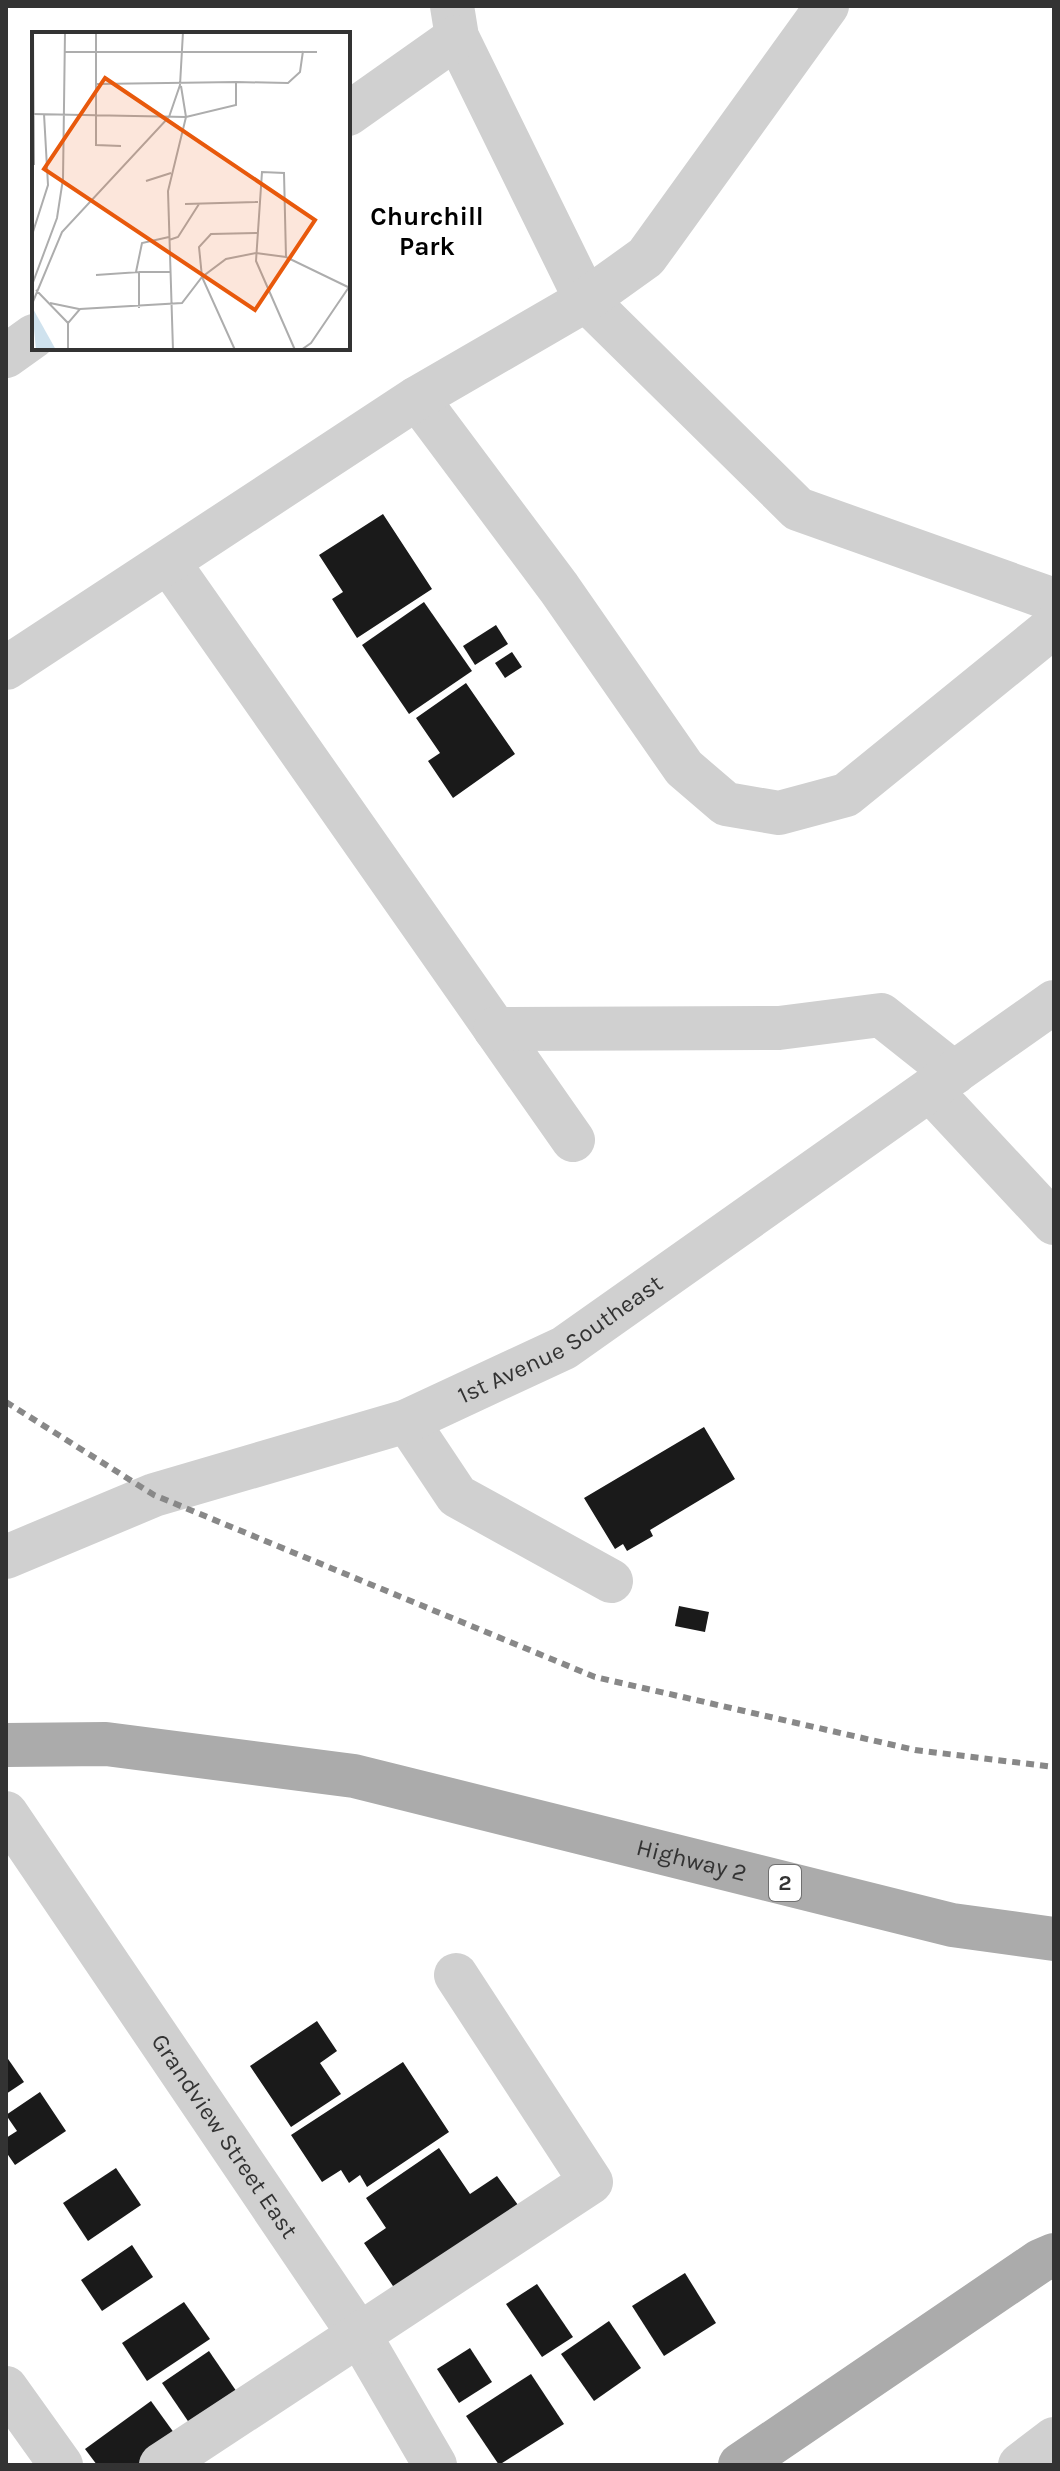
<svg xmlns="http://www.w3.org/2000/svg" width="1060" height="2471" font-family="Karla,sans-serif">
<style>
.building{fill:#1a1a1a}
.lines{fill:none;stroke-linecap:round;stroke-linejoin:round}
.minor{stroke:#d0d0d0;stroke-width:44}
.major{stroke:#ababab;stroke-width:44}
.rail{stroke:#888;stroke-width:6;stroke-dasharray:8 6;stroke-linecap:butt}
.labels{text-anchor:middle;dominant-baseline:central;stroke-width:8;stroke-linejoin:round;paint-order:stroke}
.shield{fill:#fff;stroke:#707070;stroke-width:2}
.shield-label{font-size:22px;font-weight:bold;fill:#333}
.street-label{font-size:24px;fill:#333;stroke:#fff}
.neighbourhood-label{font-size:26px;font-weight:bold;fill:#000;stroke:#fff}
.inset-road{fill:none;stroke:#adadad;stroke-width:2}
.view{fill:#e8590c;fill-opacity:0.15;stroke:#e8590c;stroke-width:4}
.inset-edge{fill:none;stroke:#333;stroke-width:4}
</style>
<rect width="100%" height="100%" fill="#fff"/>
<g class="building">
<path d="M383 514 432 589 357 638 332 599 343 592 319 555Z"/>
<path d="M424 602 472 671 409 714 362 645Z"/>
<path d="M496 625 508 644 475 665 463 646Z"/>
<path d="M512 652 522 667 505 678 495 663Z"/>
<path d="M466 683 515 754 453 798 428 761 440 753 416 718Z"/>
<path d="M704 1427 735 1479 650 1530 653 1536 627 1551 623 1544 615 1549 584 1498Z"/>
<path d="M679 1606 709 1612 705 1632 675 1626Z"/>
<path d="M317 2021 337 2051 320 2063 341 2094 291 2127 250 2066Z"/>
<path d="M6 2056 24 2082 6 2094Z"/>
<path d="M403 2062 449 2132 367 2187 360 2175 349 2183 341 2170 322 2182 291 2135Z"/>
<path d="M40 2092 66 2131 15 2165 6 2152V2138L17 2131 6 2115Z"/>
<path d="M439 2148 470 2194 497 2176 518 2205 395 2289 364 2243 386 2228 366 2198Z"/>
<path d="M116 2168 141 2205 88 2241 63 2203Z"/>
<path d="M132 2245 153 2277 102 2311 81 2280Z"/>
<path d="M685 2273 716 2323 664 2356 632 2306Z"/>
<path d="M537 2284 573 2337 542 2357 506 2304Z"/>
<path d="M184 2302 210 2339 147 2381 122 2343Z"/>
<path d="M609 2321 641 2368 594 2401 561 2354Z"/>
<path d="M470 2348 492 2382 459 2403 437 2369Z"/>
<path d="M209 2351 241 2398 194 2430 162 2383Z"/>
<path d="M531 2374 564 2424 499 2465 466 2416Z"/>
<path d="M151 2401 177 2437 138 2465H97L85 2449Z"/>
</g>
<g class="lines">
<g class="minor">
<path d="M452 6 457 37 586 300 798 509 1054 600"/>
<path d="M348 114 457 37"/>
<path d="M6 356 34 336"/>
<path d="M417 398 559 588 684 768 726 804 779 813 846 795 1054 626"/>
<path d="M169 563 573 1140"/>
<path d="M6 668 417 398 586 300 646 257 827 6"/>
<path d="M495 1029 779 1028 881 1015 954 1073"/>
<path d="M930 1090 1054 1223"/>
<path d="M407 1421 457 1496 611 1581"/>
<path id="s1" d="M6 1557 154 1495 407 1421 564 1348 1054 1002"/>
<path id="s2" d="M6 1813 360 2336 435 2465"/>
<path d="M6 2388 61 2465"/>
<path d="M161 2465 591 2182 456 1975"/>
<path d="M1020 2465 1054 2439"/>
</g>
<g class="major">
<path id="s3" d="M6 1745 106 1744 354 1776 952 1925 1054 1939"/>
<path d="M740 2465 1040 2261 1054 2255"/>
</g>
<path class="rail" d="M6 1402 154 1495 595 1677 915 1750 1054 1767"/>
</g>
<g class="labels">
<rect class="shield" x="769" y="1865" width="32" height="36" rx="6"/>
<g class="shield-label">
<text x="785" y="1883">2</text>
</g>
<g class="street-label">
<text stroke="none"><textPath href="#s1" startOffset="598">1st Avenue Southeast</textPath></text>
<text stroke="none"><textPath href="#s3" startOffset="698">Highway 2</textPath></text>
<text stroke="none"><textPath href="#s2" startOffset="390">Grandview Street East</textPath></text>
</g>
<g class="neighbourhood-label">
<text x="427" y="216">Churchill<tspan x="427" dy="30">Park</tspan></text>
</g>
</g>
<g transform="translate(32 32)">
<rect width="318" height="318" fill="#fff"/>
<path d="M0 275 24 318H4Z" fill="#cfe2ee"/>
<path class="inset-road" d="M1 0 2 133M64 0V113L89 114M33 20H285M204 50 256 51 268 40 271 19M0 82 154 85 204 73V50L65 52M114 149 139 141M153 172 226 170M0 203 16 153 12 82M137 208 146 205 167 172M254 225 252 141 230 140 224 229 263 318M104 240 110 211 137 205M107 240H138M64 243 107 240V276M0 253 25 186 31 147 33 0M4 258 36 291M18 271 47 277M0 272 30 200 137 85 148 53 151 0M36 318V291L48 277 150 271 170 245 194 227 224 221 254 225 318 256M141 318 136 159 154 85 149 54M203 318 170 245 167 215 179 202 226 201M269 318 279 311 317 255"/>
<path class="view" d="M73 46 283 188 223 278 12 137Z"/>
<rect width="318" height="318" class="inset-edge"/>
</g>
<rect width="1060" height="2471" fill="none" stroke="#333333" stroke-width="16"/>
</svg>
